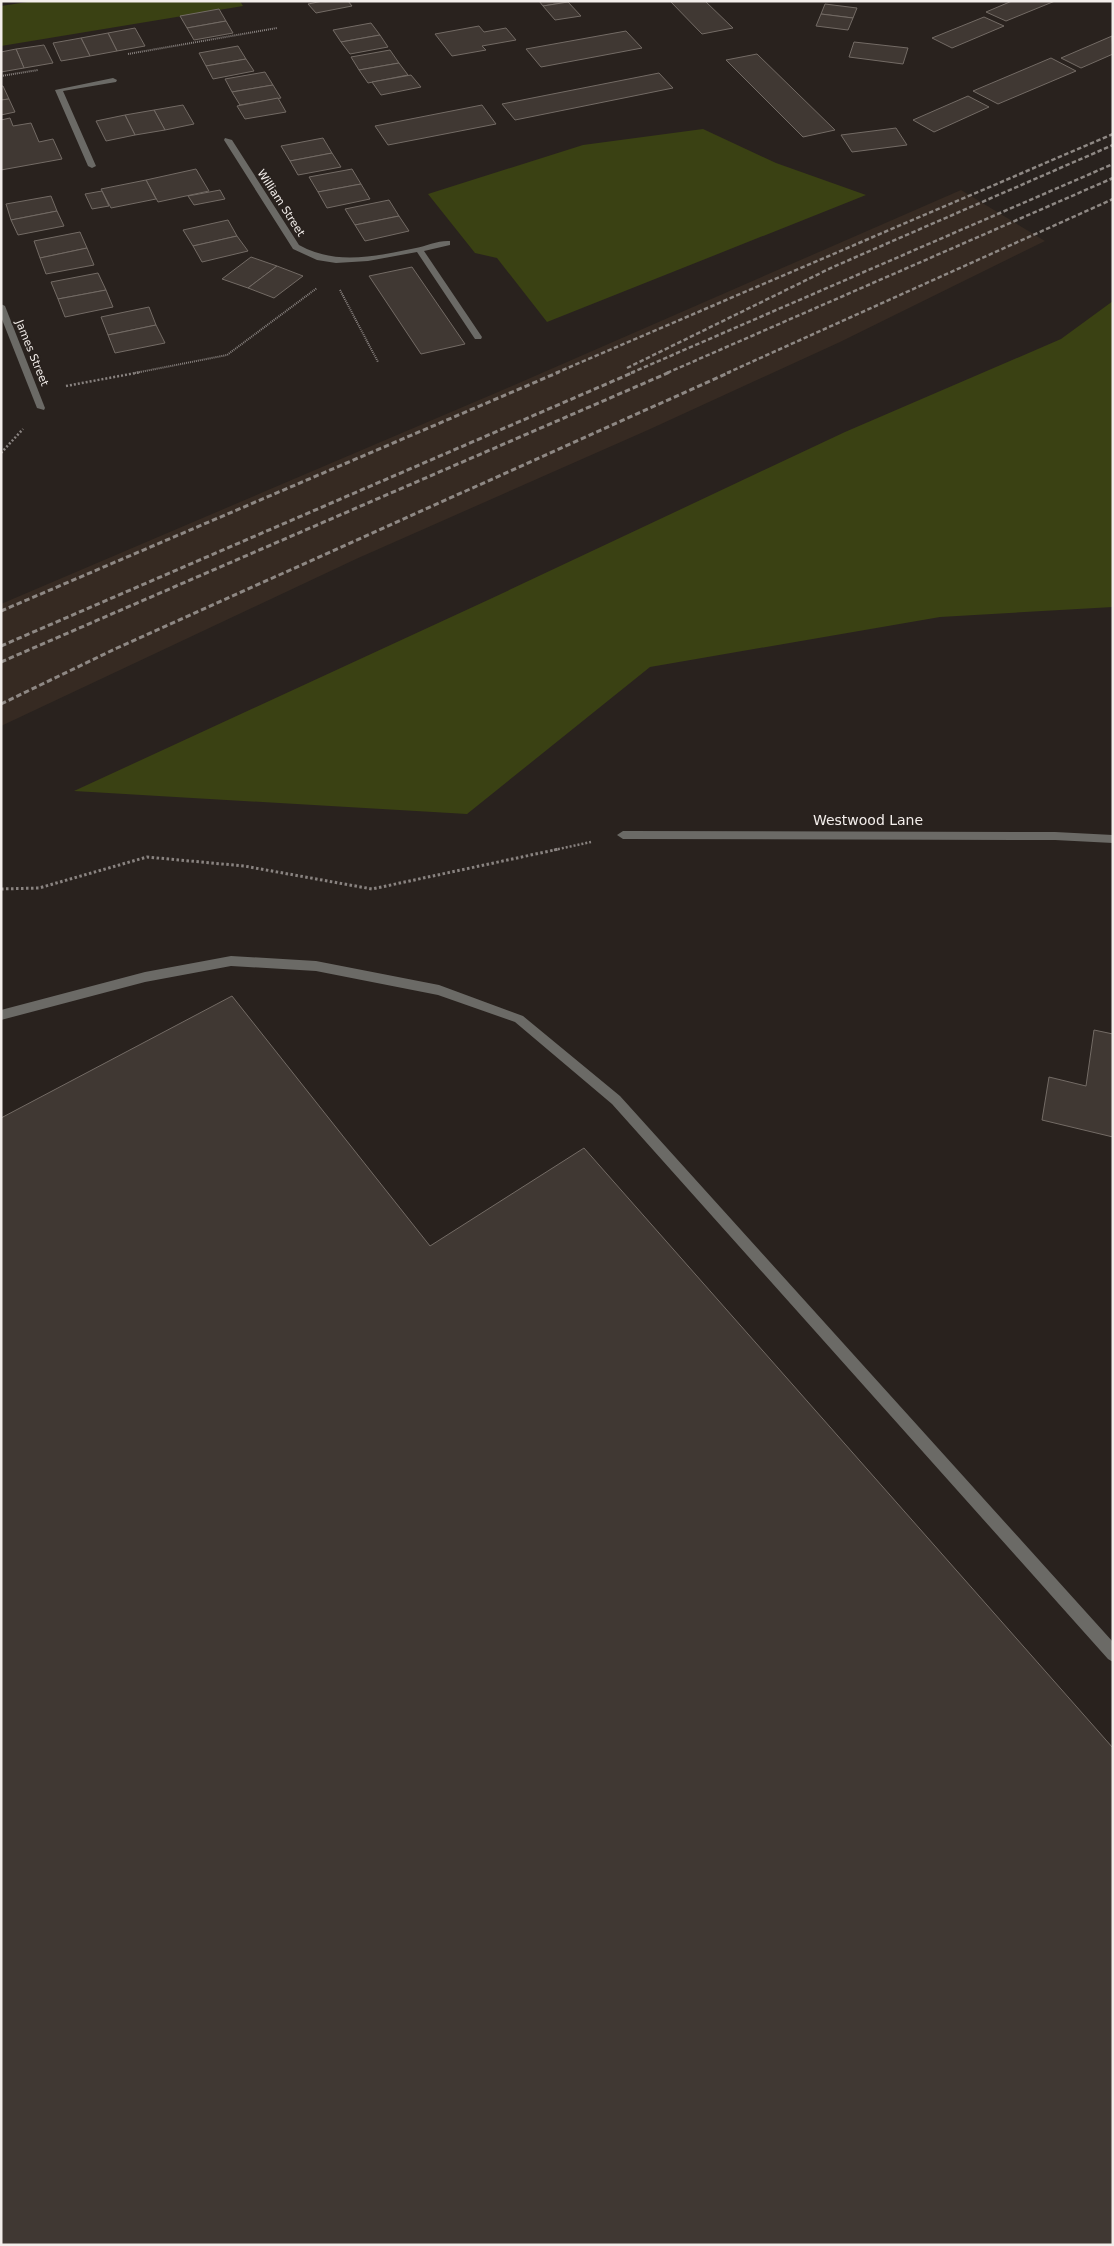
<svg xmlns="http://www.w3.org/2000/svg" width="1114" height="2246" font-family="'DejaVu Sans',sans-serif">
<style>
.built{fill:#362a22}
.green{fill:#3a4113}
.building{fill:#403833;stroke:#736b65}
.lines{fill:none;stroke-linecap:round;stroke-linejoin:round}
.path-far2{stroke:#898380;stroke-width:2;stroke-dasharray:1 1;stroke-linecap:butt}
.path-far1{stroke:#898380;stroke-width:2.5;stroke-dasharray:2 2;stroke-linecap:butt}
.path{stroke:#898380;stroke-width:3;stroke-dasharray:2.5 2.5;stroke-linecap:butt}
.minor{fill:#6b6a66;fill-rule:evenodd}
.rail-far1{stroke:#8e8884;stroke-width:2.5;stroke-dasharray:4.5 2.5;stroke-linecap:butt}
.rail{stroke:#8e8884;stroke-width:3;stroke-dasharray:5.5 3;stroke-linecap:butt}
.labels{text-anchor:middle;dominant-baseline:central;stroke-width:4;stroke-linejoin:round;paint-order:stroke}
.far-street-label{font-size:11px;fill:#f3eeeb;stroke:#29221e}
.street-label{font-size:14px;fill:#f3eeeb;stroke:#29221e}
</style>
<rect width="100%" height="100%" fill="#29221e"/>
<path class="built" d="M961 190 1045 241 840 342 648 430 356 559 1 726V604L505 389Z"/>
<g class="green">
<path d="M34 1H240L243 6 1 46V6Z"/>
<path d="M703 129 776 163 866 195 547 322 497 258 475 253 428 194 583 145Z"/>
<path d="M1113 301V607L940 617 650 667 467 814 74 791 488 600 845 432 1061 339Z"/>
</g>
<g class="building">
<path d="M323 1H348L352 6 316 13 308 4Z"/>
<path d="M539 1H568V2L543 6Z"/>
<path d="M670 1H705L733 28 702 34Z"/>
<path d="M1012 1H1055L1006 21 986 12Z"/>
<path d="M568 2 581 16 555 20 543 6Z"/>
<path d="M825 4 857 8 853 18 821 14Z"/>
<path d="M219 9 226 21 187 28 180 16Z"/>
<path d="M821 14 853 18 848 30 816 26Z"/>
<path d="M984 17 1004 26 952 48 932 38Z"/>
<path d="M226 21 233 33 194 40 187 28Z"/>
<path d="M371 23 380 35 341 42 333 30Z"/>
<path d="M479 26 484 32 506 28 516 40 482 46 486 50 452 56 435 34Z"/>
<path d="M135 28 145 46 117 51 108 33Z"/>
<path d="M626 31 642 48 541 67 526 49Z"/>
<path d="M108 33 117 51 90 56 81 38Z"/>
<path d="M380 35 388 47 350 54 341 42Z"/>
<path d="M1112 36 1113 54 1081 68 1061 58Z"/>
<path d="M81 38 90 56 61 61 53 43Z"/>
<path d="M854 42 908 48 903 64 849 57Z"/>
<path d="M44 45 53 63 24 68 16 49Z"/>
<path d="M238 46 246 59 206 66 199 53Z"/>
<path d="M16 49 24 68 1 72V52Z"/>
<path d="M390 50 399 63 359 70 351 57Z"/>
<path d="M757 54 835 130 803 137 726 60Z"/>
<path d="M1051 58 1076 71 998 104 973 91Z"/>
<path d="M246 59 254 71 213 79 206 66Z"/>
<path d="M399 63 408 75 368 83 359 70Z"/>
<path d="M265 72 273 85 232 92 225 79Z"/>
<path d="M659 73 673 88 515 120 502 104Z"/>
<path d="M411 75 421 87 381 95 372 82Z"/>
<path d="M273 85 281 98 240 105 232 92Z"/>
<path d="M1 86H3L9 99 1 100Z"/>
<path d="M968 96 989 107 934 132 913 120Z"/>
<path d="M278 98 286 112 245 119 237 106Z"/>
<path d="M9 99 15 112 1 115V100Z"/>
<path d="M183 105 194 124 165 130 154 110Z"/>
<path d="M482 105 496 124 388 145 375 126Z"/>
<path d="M154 110 165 130 135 135 125 115Z"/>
<path d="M125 115 135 135 106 141 96 121Z"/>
<path d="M10 118 13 126 31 123 39 142 53 139 62 159 1 170V120Z"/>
<path d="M896 128 907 145 852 152 841 135Z"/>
<path d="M323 138 332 153 290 161 281 146Z"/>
<path d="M332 153 341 167 298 175 290 161Z"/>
<path d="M196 169 209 191 158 202 146 180Z"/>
<path d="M352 169 361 184 318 192 309 177Z"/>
<path d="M146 180 156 199 111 208 101 189Z"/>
<path d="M361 184 370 199 327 208 318 192Z"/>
<path d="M220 190 225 199 194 205 188 196Z"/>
<path d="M102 191 109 206 92 209 85 194Z"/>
<path d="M51 196 57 211 11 220 6 204Z"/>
<path d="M389 200 399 216 355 225 345 209Z"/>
<path d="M57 211 64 226 18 235 11 220Z"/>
<path d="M399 216 409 231 365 241 355 225Z"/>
<path d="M228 220 237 236 193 246 183 230Z"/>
<path d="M80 232 87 248 40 258 34 241Z"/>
<path d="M237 236 248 251 202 262 193 246Z"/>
<path d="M87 248 94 265 46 274 40 258Z"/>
<path d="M251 257 277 266 248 288 222 279Z"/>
<path d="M277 266 303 276 274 298 248 288Z"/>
<path d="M412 267 465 344 421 354 369 276Z"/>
<path d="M98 273 106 290 58 299 51 282Z"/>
<path d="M106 290 113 307 65 317 58 299Z"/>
<path d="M149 307 156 325 108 335 101 317Z"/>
<path d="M156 325 165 343 115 353 108 335Z"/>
<path d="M232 996 430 1246 584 1148 1113 1748V2245H1V1118Z"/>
<path d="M1094 1030 1113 1034V1137L1042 1120 1049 1077 1086 1086Z"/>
</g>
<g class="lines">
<g class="path-far2">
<path d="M128 54 277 28"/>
<path d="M1 76 38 70"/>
<path d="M340 290 378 362"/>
<path d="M135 373 227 355 317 288"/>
</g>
<g class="path-far1">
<path d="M66 386 141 372"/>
<path d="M1 453 23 429"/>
<path d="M554 850 591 842"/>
</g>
<path class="path" d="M1 889 39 888 147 857 244 866 372 889 559 849"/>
<g class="minor">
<path d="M113 78 117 80 116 82 63 91 96 166 92 168 88 166 55 90Z"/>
<path d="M225 138 232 140 299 245C337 266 375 256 416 248 426 246 439 240 450 241V245L424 251 482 337 481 339H475L417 252 368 261 336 263 317 260 293 249 224 140Z"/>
<path d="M1 304 5 306 45 408 44 410 37 408 1 317Z"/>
<path d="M623 831 1055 832 1113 835V843L1055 840 623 839 617 835Z"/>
<path d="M231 956 316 961 439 985 523 1016 620 1096 1113 1642V1662L1108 1659 612 1104 515 1022 438 995 316 971 231 966 145 982 1 1020V1010L145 972Z"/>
</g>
<g class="rail-far1">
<path d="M627 368 833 267 1113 145"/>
<path d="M556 373 1113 134"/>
<path d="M631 373 1113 164"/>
<path d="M667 373 1113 178"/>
<path d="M727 373 1113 199"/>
</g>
<g class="rail">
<path d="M1 611 559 372"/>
<path d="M1 646 634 372"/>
<path d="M1 662 670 372"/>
<path d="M1 704 117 648 730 372"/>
</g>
</g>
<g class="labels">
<g class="far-street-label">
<text transform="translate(281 203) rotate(57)">William Street</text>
<text transform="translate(32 353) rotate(68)">James Street</text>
</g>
<g class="street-label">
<text x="868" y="820">Westwood Lane</text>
</g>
</g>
<rect width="1114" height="2246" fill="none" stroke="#f3eeeb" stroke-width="5"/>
</svg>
